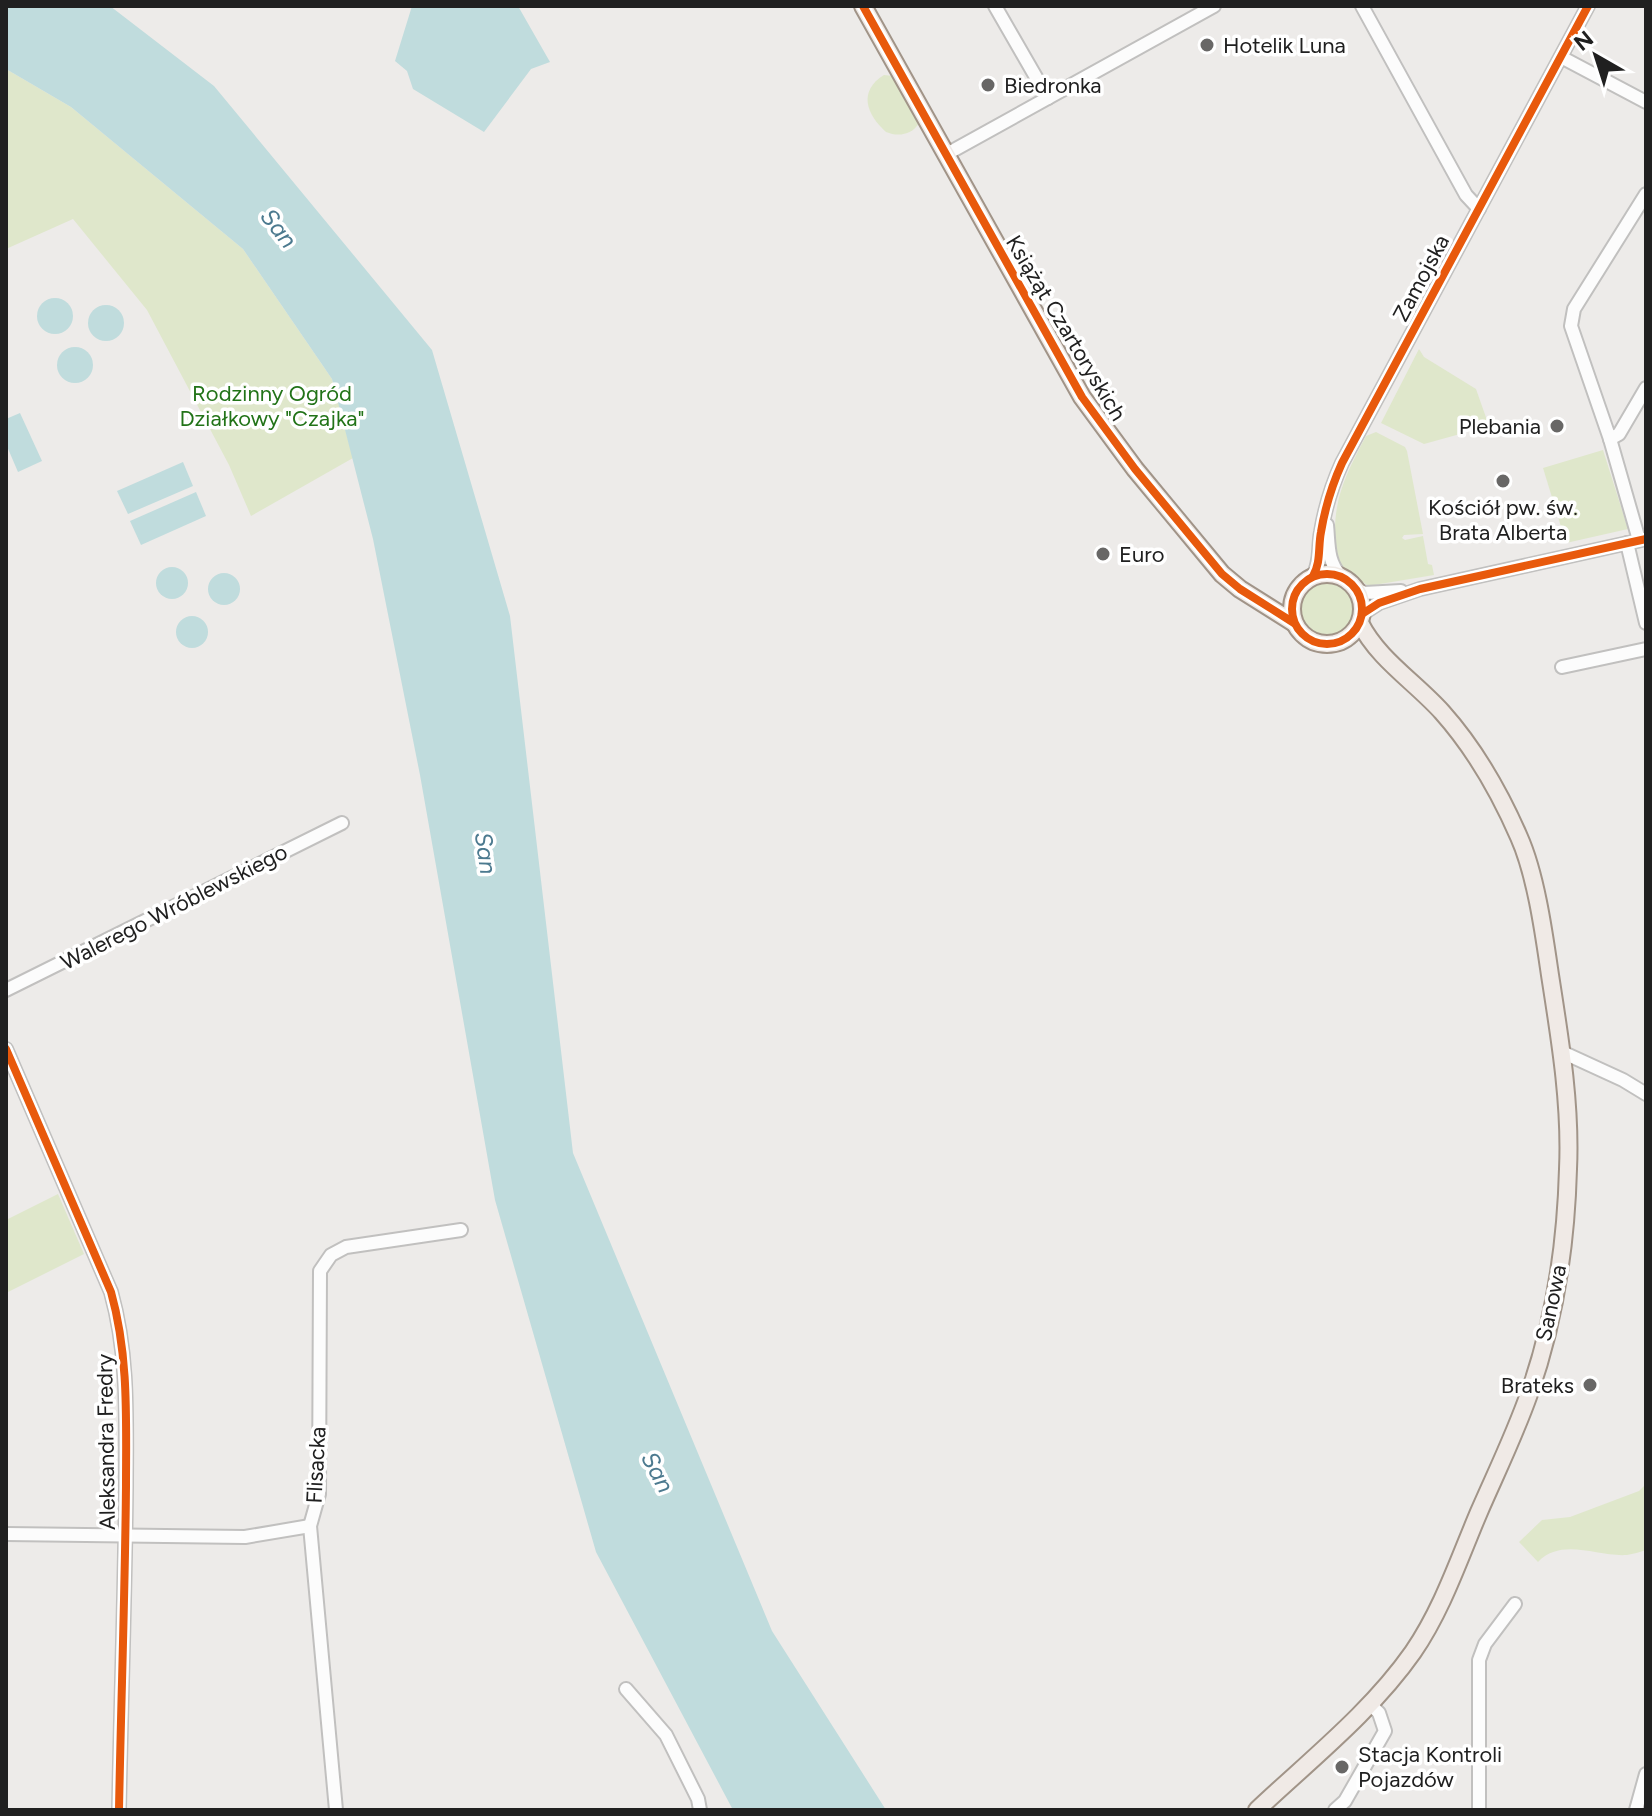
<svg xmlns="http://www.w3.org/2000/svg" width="1652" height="1816" font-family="Figtree,sans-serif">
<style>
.grass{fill:#dfe7cb}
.water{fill:#c0dcdd}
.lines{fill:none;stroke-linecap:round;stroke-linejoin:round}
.minor-casing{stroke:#c1c0bf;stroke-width:16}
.major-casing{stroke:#a19488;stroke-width:20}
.minor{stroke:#fcfcfc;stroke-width:12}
.major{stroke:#f0eae6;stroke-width:16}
.cycleway-casing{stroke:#fff;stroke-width:13}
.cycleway{stroke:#e8590c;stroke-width:8}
.poi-dot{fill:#686766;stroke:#fff;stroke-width:3}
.labels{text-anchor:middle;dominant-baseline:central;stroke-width:7;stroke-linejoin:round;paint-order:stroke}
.poi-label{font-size:22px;fill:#202020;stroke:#fff;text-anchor:start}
.street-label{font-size:22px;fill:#202020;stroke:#fff}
.park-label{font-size:22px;fill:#227318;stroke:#fff}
.water-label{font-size:24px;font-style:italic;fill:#4c7a8f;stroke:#fff}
</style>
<rect width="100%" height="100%" fill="#edebe9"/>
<g class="grass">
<path d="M6 69 71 107 243 249 332 379 353 458 251 516 229 465 147 310 73 219 6 249Z"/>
<path d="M884 75 893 76 919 123C912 135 898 137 886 132 866 114 858 91 884 75Z"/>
<path d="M1419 349 1424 357 1476 389 1489 426 1424 444 1381 423Z"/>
<path d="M1376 432 1405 447 1407 451 1423 534 1404 535 1402 538 1405 540 1423 536 1428 564 1432 565 1434 575 1368 586C1360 579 1342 569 1337 562 1330 507 1341 483 1366 436Z"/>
<path d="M1603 450 1628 529 1566 543 1543 468Z"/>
<circle cx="1328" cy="610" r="28"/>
<path d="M58 1194 84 1254 6 1293V1220Z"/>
<path d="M1646 1484V1550C1640 1552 1633 1554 1627 1555 1597 1557 1562 1537 1538 1562L1519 1542 1542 1520 1570 1517 1639 1491Z"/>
</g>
<g class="water">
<path d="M6 6H110L214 86 432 350 510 616 573 1153 772 1631 886 1810H733L596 1552 495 1200 420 775 373 539 332 379 243 249 71 107 6 69Z"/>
<path d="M412 6H518L550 62 531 69 484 132 413 89 407 71 395 61Z"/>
<circle cx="55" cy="316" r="18"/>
<circle cx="106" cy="323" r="18"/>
<circle cx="75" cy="365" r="18"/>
<path d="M20 413 42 461 18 472 6 444V419Z"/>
<path d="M183 462 193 486 128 514 117 491Z"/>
<path d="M196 492 206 516 141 545 130 521Z"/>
<circle cx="172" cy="583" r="16"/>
<circle cx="224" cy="589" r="16"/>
<circle cx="192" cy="632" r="16"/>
</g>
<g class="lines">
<g class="minor-casing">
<g id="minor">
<path d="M995 6 1048 98"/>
<path d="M1362 6 1466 195 1479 209"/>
<path d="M1561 57 1646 102"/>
<path d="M945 155 1214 6"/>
<path d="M1610 439 1619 434 1646 388"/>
<path d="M1327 525C1329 544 1327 562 1341 576"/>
<path d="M1639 540 1610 439 1571 326 1574 309 1646 194"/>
<path d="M1627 543 1646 623"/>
<path d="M1313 576C1321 563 1318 547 1321 532 1325 508 1332 485 1342 463L1588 6"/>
<path d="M1356 589 1365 593 1401 591"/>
<path d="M1362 614 1379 603 1420 589 1646 539"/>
<path d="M1562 667 1646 649"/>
<path d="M6 990 342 823"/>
<path d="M6 1049 111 1292C129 1356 126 1421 126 1486 125 1594 121 1702 119 1810"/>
<path d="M1562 1052 1623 1080 1646 1094"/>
<path d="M6 1534 245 1537 310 1526"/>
<path d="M626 1689 666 1735 698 1799 700 1810"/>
<path d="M336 1810 310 1526 319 1494 320 1271 331 1255 346 1247 461 1230"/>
<path d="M1335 1810 1345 1801 1385 1731 1379 1713 1370 1704"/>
<path d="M1479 1810V1660L1485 1644 1515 1604"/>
<path d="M1636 1810 1646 1774"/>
</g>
</g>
<g class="major-casing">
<g id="major">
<path d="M863 6 1082 397 1135 469 1222 574 1240 589 1294 623"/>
<circle cx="1327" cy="609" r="35"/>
<path d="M1257 1810C1310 1760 1371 1712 1413 1652 1442 1610 1459 1559 1479 1512 1496 1473 1515 1434 1529 1394 1554 1323 1566 1245 1568 1169 1571 1105 1560 1039 1550 975 1544 934 1536 875 1519 837 1499 791 1475 749 1442 712 1415 682 1378 659 1360 623"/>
</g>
</g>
<use href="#minor" class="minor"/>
<use href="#major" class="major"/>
<g class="cycleway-casing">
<g id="cycleway">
<path d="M863 6 1082 397 1135 469 1222 574 1240 589 1294 623"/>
<circle cx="1327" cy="609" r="35"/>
<path d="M1313 576C1321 563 1318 547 1321 532 1325 508 1332 485 1342 463L1588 6"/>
<path d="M1362 614 1379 603 1420 589 1646 539"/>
<path d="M6 1049 111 1292C129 1356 126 1421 126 1486 125 1594 121 1702 119 1810"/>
</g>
</g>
<use href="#cycleway" class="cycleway"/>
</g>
<g class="poi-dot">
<circle cx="1207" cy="45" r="8"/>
<circle cx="988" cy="85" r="8"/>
<circle cx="1557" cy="426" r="8"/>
<circle cx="1503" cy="481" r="8"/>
<circle cx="1103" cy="554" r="8"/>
<circle cx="1590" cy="1385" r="8"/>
<circle cx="1342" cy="1767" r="8"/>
</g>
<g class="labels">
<g class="poi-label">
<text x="1223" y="45">Hotelik Luna</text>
<text x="1004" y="85">Biedronka</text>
<text x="1541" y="426" text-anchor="end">Plebania</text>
<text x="1503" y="507" text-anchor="middle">Kościół pw. św.<tspan x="1503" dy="25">Brata Alberta</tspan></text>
<text x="1119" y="554">Euro</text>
<text x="1574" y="1385" text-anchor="end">Brateks</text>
<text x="1358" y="1754">Stacja Kontroli<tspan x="1358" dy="25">Pojazdów</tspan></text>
</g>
<g class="street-label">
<text transform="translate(1421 278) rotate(-62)">Zamojska</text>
<text transform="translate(1066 328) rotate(59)">Książąt Czartoryskich</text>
<text transform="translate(174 907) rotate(-27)">Walerego Wróblewskiego</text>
<text transform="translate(1551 1303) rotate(-78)">Sanowa</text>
<text transform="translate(106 1442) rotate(-91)">Aleksandra Fredry</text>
<text transform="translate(316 1465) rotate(-87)">Flisacka</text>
</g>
<g class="park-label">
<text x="272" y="393">Rodzinny Ogród<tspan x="272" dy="25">Działkowy "Czajka"</tspan></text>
</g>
<g class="water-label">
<text transform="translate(279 228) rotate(52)">San</text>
<text transform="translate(486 853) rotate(82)">San</text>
<text transform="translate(658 1472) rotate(62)">San</text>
</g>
</g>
<rect width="1652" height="1816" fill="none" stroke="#202020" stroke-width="16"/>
<g transform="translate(1596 56) rotate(321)" stroke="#ffffff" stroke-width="6" paint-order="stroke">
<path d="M0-6L14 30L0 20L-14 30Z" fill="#202020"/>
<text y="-12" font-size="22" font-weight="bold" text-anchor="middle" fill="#202020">N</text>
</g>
</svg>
